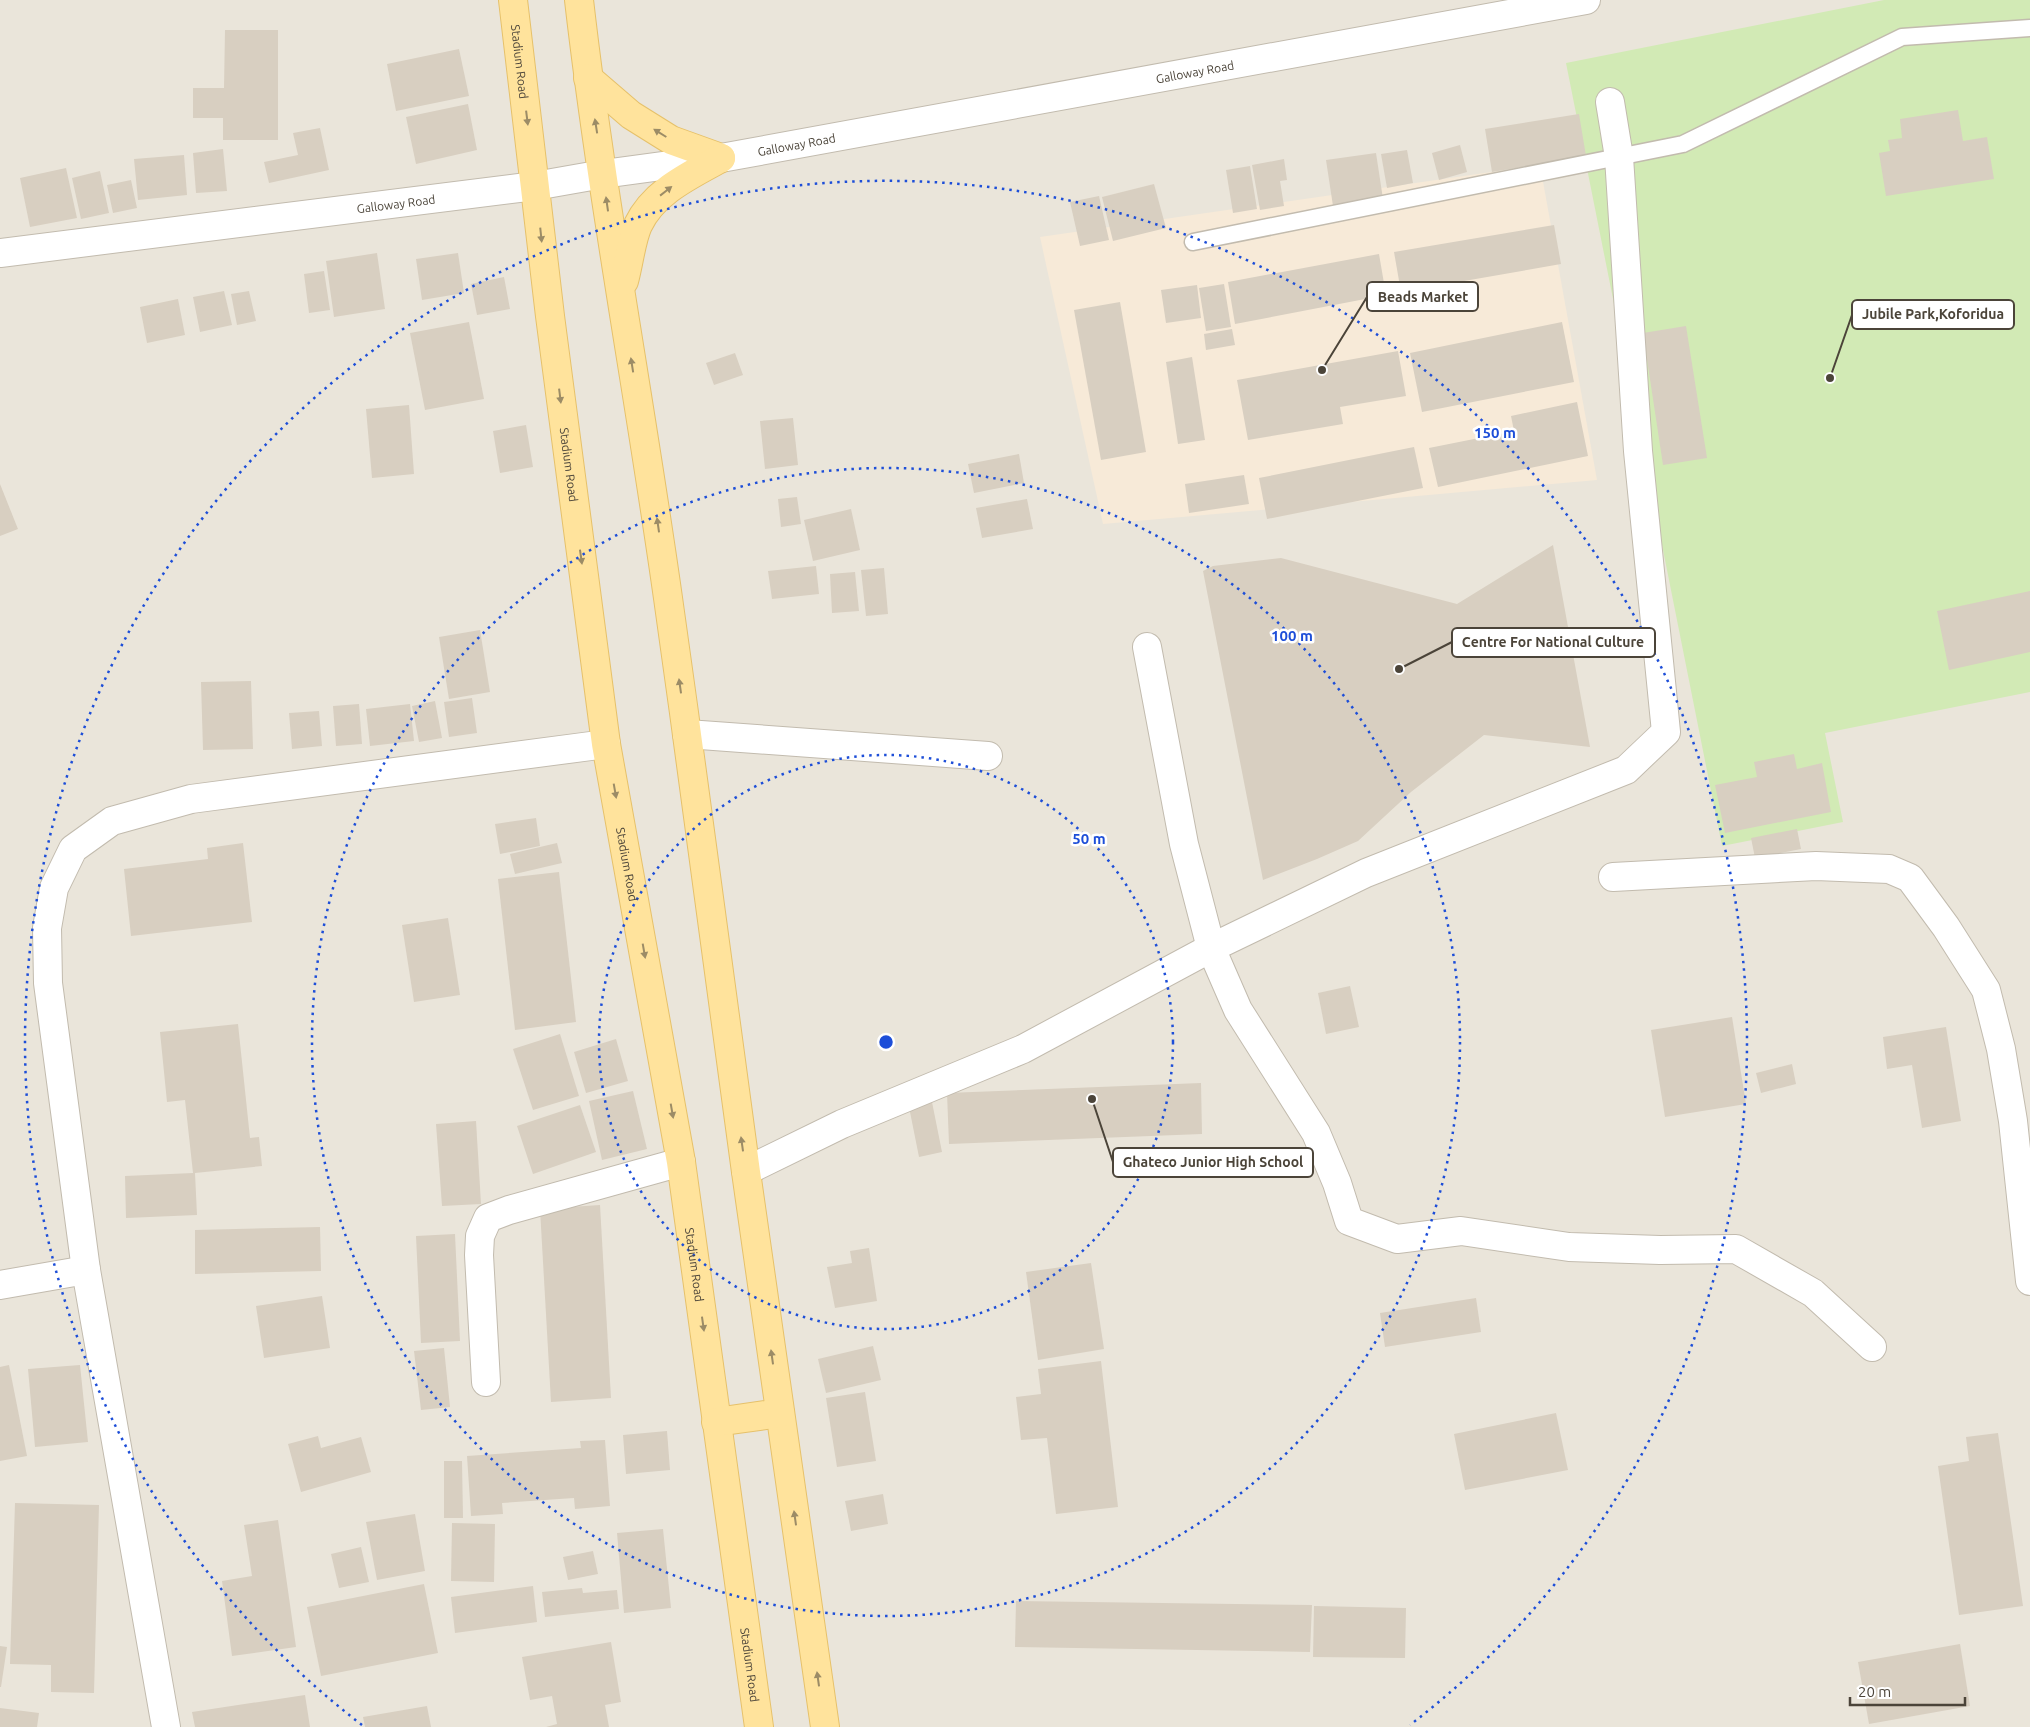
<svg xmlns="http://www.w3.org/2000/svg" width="2030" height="1727" font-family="Ubuntu,sans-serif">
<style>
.residential{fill:#eae5da}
.commercial{fill:#f7ead8}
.green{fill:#d2eab5}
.building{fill:#d8cfc1}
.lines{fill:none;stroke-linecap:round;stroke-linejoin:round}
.lane-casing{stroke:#c2bbae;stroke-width:19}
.street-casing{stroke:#c2bbae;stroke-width:30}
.primary-casing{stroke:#e6c16a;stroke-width:30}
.lane{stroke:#fff;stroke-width:16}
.street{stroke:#fff;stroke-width:28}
.primary{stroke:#ffe39c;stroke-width:28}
.oneway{fill:#9c8c66}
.ring{fill:none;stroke:#1d4ed8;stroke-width:2.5;stroke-dasharray:2.5 5}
.labels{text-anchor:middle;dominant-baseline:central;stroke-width:5;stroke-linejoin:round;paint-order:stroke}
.street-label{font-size:12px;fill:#4b4439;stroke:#fff}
.centre{fill:#1d4ed8;stroke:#fff;stroke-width:2.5}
.ring-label{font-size:15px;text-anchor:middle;font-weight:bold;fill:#1d4ed8;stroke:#fff;stroke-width:5;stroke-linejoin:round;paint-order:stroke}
.leader{fill:none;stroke:#4b4439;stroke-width:2}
.callout-dot{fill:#4b4439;stroke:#fff;stroke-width:2}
.callout{fill:#fff;stroke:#4b4439;stroke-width:2}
.callout-label{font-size:14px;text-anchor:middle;font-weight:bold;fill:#4b4439}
</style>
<rect width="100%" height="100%" fill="#f6f3ec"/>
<rect class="residential" x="0" y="0" width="2030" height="1727"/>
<path class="commercial" d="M1540 165 1597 480 1103 524 1040 237Z"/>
<path class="green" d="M1884 0H2030V692L1825 733 1843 822 1722 846 1566 63Z"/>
<g class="building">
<path d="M225 30H278V140H223V118H193V88H224Z"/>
<path d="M459 49 469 96 396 111 387 64Z"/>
<path d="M468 104 477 150 416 164 406 117Z"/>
<path d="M1958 110 1963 141 1987 137 1994 179 1886 196 1879 153 1890 151 1888 140 1902 138 1900 119Z"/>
<path d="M1579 114 1586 156 1492 172 1485 129Z"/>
<path d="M320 128 329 170 269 183 264 162 298 155 293 133Z"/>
<path d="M1460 145 1467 172 1439 180 1432 153Z"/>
<path d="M223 149 227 191 196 193 193 153Z"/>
<path d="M1407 150 1413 183 1387 188 1381 154Z"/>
<path d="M1376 153 1383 199 1333 206 1326 160Z"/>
<path d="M184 155 187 195 138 200 134 159Z"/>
<path d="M1284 159 1287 180 1280 181 1284 206 1260 210 1252 165Z"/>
<path d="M1250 166 1257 209 1233 213 1226 170Z"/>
<path d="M66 168 77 218 30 227 20 178Z"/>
<path d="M100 171 109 213 81 219 72 178Z"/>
<path d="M131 180 137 208 113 213 107 185Z"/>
<path d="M1154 184 1166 228 1113 241 1102 197Z"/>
<path d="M1099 196 1109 240 1080 246 1070 202Z"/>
<path d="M1554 225 1561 264 1401 292 1394 252Z"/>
<path d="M377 253 385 309 334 317 326 261Z"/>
<path d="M458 253 464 293 422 300 416 259Z"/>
<path d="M1379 254 1386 295 1235 324 1228 282Z"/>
<path d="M324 271 330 310 309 313 304 274Z"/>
<path d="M504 277 510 309 477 315 471 284Z"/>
<path d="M1224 284 1231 327 1206 331 1199 288Z"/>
<path d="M1197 285 1201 318 1166 323 1161 290Z"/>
<path d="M224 291 232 325 200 332 193 297Z"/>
<path d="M249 291 256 321 237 325 231 294Z"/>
<path d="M178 299 185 335 147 343 140 307Z"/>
<path d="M1120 302 1146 452 1101 460 1074 310Z"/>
<path d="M469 322 484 399 425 410 410 333Z"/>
<path d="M1562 322 1574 382 1422 412 1410 353Z"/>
<path d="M1686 326 1707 458 1663 465 1643 333Z"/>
<path d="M1232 329 1235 345 1206 350 1204 334Z"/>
<path d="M1398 351 1406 396 1340 407 1343 424 1248 440 1237 380Z"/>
<path d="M735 353 743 375 714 385 706 363Z"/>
<path d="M1192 357 1205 440 1178 444 1166 362Z"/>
<path d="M1577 402 1588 456 1438 487 1429 448 1514 431 1511 416Z"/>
<path d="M409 405 414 474 372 478 366 409Z"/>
<path d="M793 418 798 465 765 469 760 421Z"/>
<path d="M526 425 533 467 500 473 493 431Z"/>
<path d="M1414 447 1423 488 1267 519 1259 478Z"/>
<path d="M1019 454 1024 483 974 493 968 464Z"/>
<path d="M1244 475 1249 504 1189 513 1185 484Z"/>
<path d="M0 484 18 529 0 536Z"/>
<path d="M797 497 801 524 781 527 778 499Z"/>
<path d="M1027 499 1033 529 982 538 976 508Z"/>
<path d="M851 509 860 550 813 561 804 520Z"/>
<path d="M1553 545 1590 747 1484 735 1411 792 1358 841 1317 859 1263 880 1203 571 1213 566 1281 558 1457 604Z"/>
<path d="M816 566 819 594 772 599 768 571Z"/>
<path d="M884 568 888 614 866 616 861 570Z"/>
<path d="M855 572 859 611 832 613 830 574Z"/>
<path d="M2030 591V652L1949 670 1937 611Z"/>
<path d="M480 630 490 692 449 699 439 637Z"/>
<path d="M251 681 253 749 203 750 201 682Z"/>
<path d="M472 698 477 733 449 737 444 702Z"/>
<path d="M435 701 442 738 419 742 412 706Z"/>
<path d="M359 704 362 744 336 746 333 706Z"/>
<path d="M410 704 414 741 370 746 366 709Z"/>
<path d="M319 711 322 746 292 749 289 713Z"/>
<path d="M1794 754 1797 769 1822 763 1831 812 1725 833 1715 785 1757 777 1754 762Z"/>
<path d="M536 818 540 846 500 854 495 824Z"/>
<path d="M1797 829 1801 849 1755 858 1751 838Z"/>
<path d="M243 843 252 922 131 936 124 869 208 859 207 848Z"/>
<path d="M557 843 562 863 515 874 510 854Z"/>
<path d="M559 872 576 1022 515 1030 498 879Z"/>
<path d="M448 918 460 995 414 1002 402 925Z"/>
<path d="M1350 986 1359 1027 1326 1034 1318 993Z"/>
<path d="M1732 1017 1746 1104 1665 1117 1651 1030Z"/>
<path d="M238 1024 250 1138 259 1137 262 1166 195 1173 197 1215 126 1218 125 1176 193 1173 185 1100 167 1102 160 1032Z"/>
<path d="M1946 1027 1961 1121 1922 1128 1912 1065 1887 1069 1883 1037Z"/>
<path d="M560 1034 579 1096 533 1110 513 1049Z"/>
<path d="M616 1039 628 1081 586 1093 574 1052Z"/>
<path d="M1792 1064 1796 1084 1761 1093 1756 1073Z"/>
<path d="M1201 1083 1202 1134 949 1144 947 1093Z"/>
<path d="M633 1091 647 1149 602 1160 589 1101Z"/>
<path d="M932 1102 942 1152 919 1157 909 1107Z"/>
<path d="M580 1105 596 1152 533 1174 517 1126Z"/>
<path d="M476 1121 481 1204 442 1206 436 1124Z"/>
<path d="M600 1205 611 1398 551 1402 540 1209Z"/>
<path d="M320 1227 321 1271 195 1274V1230Z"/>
<path d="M455 1234 460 1341 421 1343 416 1236Z"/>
<path d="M869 1248 877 1301 835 1308 827 1267 852 1263 850 1251Z"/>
<path d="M1091 1263 1104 1349 1038 1360 1026 1272Z"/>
<path d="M322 1296 330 1348 264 1358 256 1306Z"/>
<path d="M1476 1298 1481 1332 1385 1347 1380 1313Z"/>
<path d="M873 1346 881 1380 826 1393 818 1359Z"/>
<path d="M444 1348 450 1407 421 1410 414 1351Z"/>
<path d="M1101 1361 1118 1507 1056 1514 1047 1438 1021 1440 1016 1397 1041 1394 1038 1369Z"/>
<path d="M9 1365 27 1456 0 1461V1367Z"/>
<path d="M80 1365 88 1442 35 1447 28 1369Z"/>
<path d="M865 1392 876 1461 837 1467 826 1398Z"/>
<path d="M1556 1413 1568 1470 1465 1490 1454 1434Z"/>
<path d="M667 1431 670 1470 626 1474 623 1435Z"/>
<path d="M1998 1433 2023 1606 1959 1615 1938 1466 1969 1461 1966 1437Z"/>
<path d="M318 1436 321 1448 361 1437 371 1472 301 1492 288 1444Z"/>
<path d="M605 1440 610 1506 575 1509 574 1498 502 1503 503 1514 471 1516 467 1456 581 1448 580 1441Z"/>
<path d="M444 1461H462L463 1518H444Z"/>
<path d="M883 1494 888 1524 851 1531 845 1501Z"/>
<path d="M15 1503 99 1505 94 1693 51 1692V1665L10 1664Z"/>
<path d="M415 1514 425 1571 377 1580 366 1522Z"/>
<path d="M278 1520 296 1647 232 1656 222 1581 252 1576 244 1525Z"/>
<path d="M452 1523 495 1524 494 1582 451 1581Z"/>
<path d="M663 1529 671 1608 624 1613 617 1533Z"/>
<path d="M361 1547 369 1582 339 1588 331 1554Z"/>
<path d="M593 1551 598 1574 568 1580 563 1557Z"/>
<path d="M424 1584 438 1653 321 1676 307 1607Z"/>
<path d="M533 1586 537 1622 455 1633 451 1597Z"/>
<path d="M582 1588 583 1593 617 1590 619 1609 545 1617 542 1592Z"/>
<path d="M1016 1601 1312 1605 1310 1652 1015 1647Z"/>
<path d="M1314 1606 1406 1608 1405 1658 1313 1657Z"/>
<path d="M611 1642 621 1702 605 1705 609 1727H546L557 1724 552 1696 530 1700 522 1657Z"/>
<path d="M1960 1644 1970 1706 1869 1724 1858 1662Z"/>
<path d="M0 1646 7 1647 1 1687H0Z"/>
<path d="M305 1695 310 1727H195L192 1712Z"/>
<path d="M427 1706 431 1727H365L363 1717Z"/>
<path d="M0 1708 39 1713 37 1727H0Z"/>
</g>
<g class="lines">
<g class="lane-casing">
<path id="lane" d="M1193 242 1683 144 1902 37 2030 28"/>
</g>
<g class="street-casing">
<g id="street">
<path id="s1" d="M0 253 535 186 603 174 721 158 1586 0"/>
<path d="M1147 647 1184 844 1211 948 1238 1010 1316 1133 1337 1183 1349 1221 1397 1239 1461 1231 1569 1247 1660 1250 1736 1249 1813 1293 1872 1347"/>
<path d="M687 734 988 756"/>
<path d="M1613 877 1816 866 1889 869 1910 878 1946 927 1986 990 2001 1049 2013 1121 2030 1281"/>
<path d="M746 1171 842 1124 1023 1049 1211 948 1366 873 1626 770 1666 732 1638 451 1619 157 1610 102"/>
<path d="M0 1285 86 1270"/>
<path d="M486 1382 479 1255 480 1236 488 1218 509 1210 681 1162"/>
<path d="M166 1727 86 1270 48 983 47 928 54 888 73 849 112 821 191 799 606 744"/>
</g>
</g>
<g class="primary-casing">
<g id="primary">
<path id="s2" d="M513 0 550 316 606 744 681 1162 759 1727"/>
<path d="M579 0C602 200 640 399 668 598 695 789 720 980 746 1172 771 1357 798 1542 825 1727"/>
<path d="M588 78 631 115 671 140 721 158"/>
<path d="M624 281C629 263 631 241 638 225 654 191 691 175 721 158"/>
<path d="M716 1422 780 1413"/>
</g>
</g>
<use href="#lane" class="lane"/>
<use href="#street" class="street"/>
<use href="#primary" class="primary"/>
</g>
<defs><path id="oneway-solid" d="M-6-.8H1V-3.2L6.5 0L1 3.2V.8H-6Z" transform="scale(1.25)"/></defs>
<g class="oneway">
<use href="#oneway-solid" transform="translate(527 118) rotate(83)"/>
<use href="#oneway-solid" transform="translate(596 126) rotate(-99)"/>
<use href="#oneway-solid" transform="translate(660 133) rotate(-148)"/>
<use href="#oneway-solid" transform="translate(666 191) rotate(-38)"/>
<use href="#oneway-solid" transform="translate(607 204) rotate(-98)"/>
<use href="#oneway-solid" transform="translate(541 235) rotate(84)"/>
<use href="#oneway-solid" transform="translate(632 365) rotate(-99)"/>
<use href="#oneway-solid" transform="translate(560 396) rotate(83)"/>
<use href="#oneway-solid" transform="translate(658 525) rotate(-98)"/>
<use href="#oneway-solid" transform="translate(581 557) rotate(82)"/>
<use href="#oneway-solid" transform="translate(680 686) rotate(-98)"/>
<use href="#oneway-solid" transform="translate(615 791) rotate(80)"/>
<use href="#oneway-solid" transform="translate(644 951) rotate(80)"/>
<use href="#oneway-solid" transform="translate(672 1111) rotate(80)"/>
<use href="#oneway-solid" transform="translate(742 1144) rotate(-98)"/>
<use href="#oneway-solid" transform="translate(703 1324) rotate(82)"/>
<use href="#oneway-solid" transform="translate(772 1357) rotate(-98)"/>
<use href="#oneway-solid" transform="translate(795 1518) rotate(-98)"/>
<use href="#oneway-solid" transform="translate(818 1679) rotate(-98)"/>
</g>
<g class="ring">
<circle cx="886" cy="1042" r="287"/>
<circle cx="886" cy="1042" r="574"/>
<path d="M362 1725A861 861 0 1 1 1410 1725"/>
</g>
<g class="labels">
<g class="street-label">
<text stroke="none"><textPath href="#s2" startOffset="62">Stadium Road</textPath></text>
<text stroke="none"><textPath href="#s1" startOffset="1209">Galloway Road</textPath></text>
<text stroke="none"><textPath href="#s1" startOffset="804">Galloway Road</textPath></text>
<text stroke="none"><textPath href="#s1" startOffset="399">Galloway Road</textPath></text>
<text stroke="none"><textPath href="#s2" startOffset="468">Stadium Road</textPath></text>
<text stroke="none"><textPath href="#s2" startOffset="872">Stadium Road</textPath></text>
<text stroke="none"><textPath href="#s2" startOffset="1278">Stadium Road</textPath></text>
<text stroke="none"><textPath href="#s2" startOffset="1682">Stadium Road</textPath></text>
</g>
</g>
<circle cx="886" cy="1042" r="8" class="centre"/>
<g class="ring-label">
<text x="1495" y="438">150 m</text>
<text x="1292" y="641">100 m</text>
<text x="1089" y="844">50 m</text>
</g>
<path class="leader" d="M1322 370L1367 297M1830 378L1852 315M1399 669L1452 642M1092 1099L1113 1162"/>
<g class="callout-dot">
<circle cx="1322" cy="370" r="5"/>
<circle cx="1830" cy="378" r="5"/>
<circle cx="1399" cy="669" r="5"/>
<circle cx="1092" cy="1099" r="5"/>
</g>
<g class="callout">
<rect x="1367" y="282" width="111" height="29" rx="5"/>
<rect x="1852" y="300" width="162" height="29" rx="5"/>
<rect x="1452" y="628" width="203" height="29" rx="5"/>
<rect x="1113" y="1148" width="200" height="29" rx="5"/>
</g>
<g class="callout-label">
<text x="1423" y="302">Beads Market</text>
<text x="1933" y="319">Jubile Park,Koforidua</text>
<text x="1553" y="647">Centre For National Culture</text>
<text x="1213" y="1167">Ghateco Junior High School</text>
</g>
<path d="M1850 1697v8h115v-8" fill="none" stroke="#4b4439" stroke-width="2.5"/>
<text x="1858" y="1697" font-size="15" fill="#4b4439" stroke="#ffffff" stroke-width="4" paint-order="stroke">20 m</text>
</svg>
